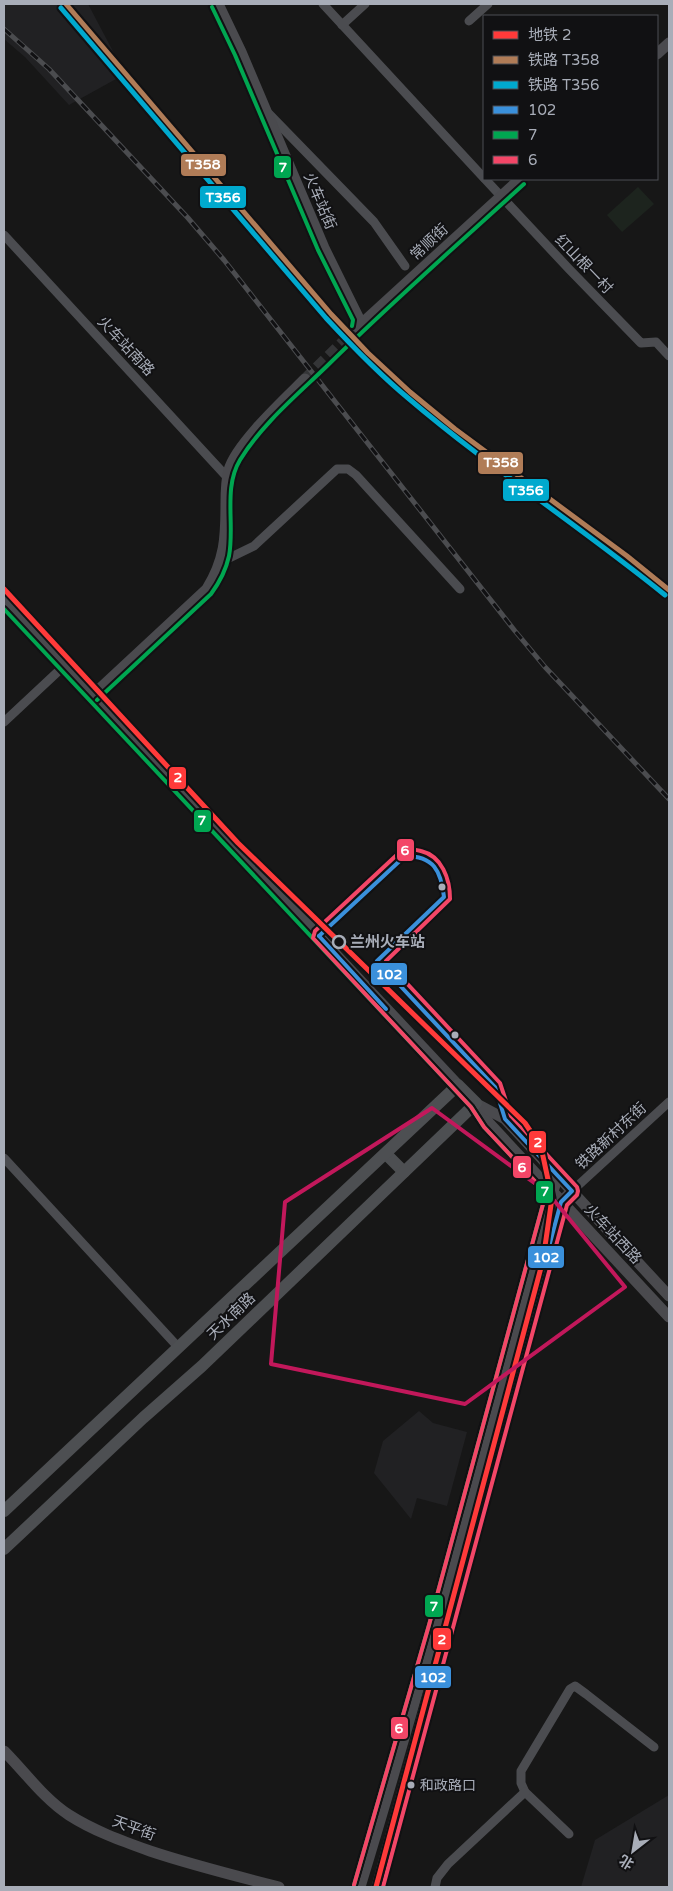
<svg xmlns="http://www.w3.org/2000/svg" width="673" height="1891" font-family="'Varela Round','Noto Sans SC',sans-serif">
<style>
.built{fill:#212123}
.green{fill:#1d241e}
.lines{fill:none;stroke-linecap:round;stroke-linejoin:round}
.secondary-tunnel{stroke:#343537;stroke-width:11;stroke-dasharray:11 5.5;stroke-linecap:butt}
.street{stroke:#4b4c50;stroke-width:9}
.secondary{stroke:#4a4a4e;stroke-width:11}
.primary{stroke:#4d4f52;stroke-width:12}
.rail-casing{stroke:#4b4c4f;stroke-width:5}
.rail{stroke:#111113;stroke-width:3;stroke-dasharray:9;stroke-linecap:butt}
.bus-1-casing{stroke:#111113;stroke-width:8}
.bus-2-casing{stroke:#111113;stroke-width:8}
.bus-3-casing{stroke:#111113;stroke-width:8}
.bus-1{stroke:#3a90db;stroke-width:4}
.bus-2{stroke:#00a651;stroke-width:4}
.bus-3{stroke:#f34667;stroke-width:4}
.rail-1-casing{stroke:#111113;stroke-width:9}
.rail-2-casing{stroke:#111113;stroke-width:9}
.rail-1{stroke:#b07c57;stroke-width:5}
.rail-2{stroke:#00a9ce;stroke-width:5}
.metro-1-casing{stroke:#111113;stroke-width:9}
.metro-1{stroke:#ff3a3a;stroke-width:5}
.marked{fill:none;stroke:#c2185b;stroke-width:4;stroke-linejoin:round}
.bus-dot{fill:#a8adb8;stroke:#111113;stroke-width:2}
.stop-dot{fill:#111113;stroke:#a8adb8;stroke-width:2.5}
.labels{text-anchor:middle;dominant-baseline:central;stroke-width:4;stroke-linejoin:round;paint-order:stroke}
.bus-label{font-size:14px;fill:#a8adb8;stroke:#111113;text-anchor:start}
.street-label{font-size:15px;fill:#a8adb8;stroke:#111113}
.stop-label{font-size:15px;font-weight:bold;fill:#a8adb8;stroke:#111113;text-anchor:start}
.line-badge{stroke:#111113;stroke-width:2}
.badge-label{font-size:14px;text-anchor:middle;font-weight:bold;fill:#fff}
</style>
<rect width="100%" height="100%" fill="#171717"/>
<g class="built">
<path d="M4 4H88L125 74 69 105 25 57 4 39Z"/>
<path d="M419 1411 433 1423 467 1432 447 1506 417 1498 411 1519 374 1473 383 1441Z"/>
<path d="M669 1795V1887H581L595 1840Z"/>
</g>
<path class="green" d="M638 187 654 204 622 232 607 215Z"/>
<g class="lines">
<path class="secondary-tunnel" d="M305 379 358 327"/>
<g class="street">
<path d="M323 4 484 178"/>
<path d="M469 21 488 4"/>
<path d="M342 25 365 4"/>
<path d="M269 114 374 222 405 266"/>
<path d="M485 179 569 269 641 343 656 342 669 356"/>
<path d="M4 235 227 477"/>
<path d="M221 562 254 546 337 469H348L356 475 460 589"/>
<path d="M4 722 65 665"/>
<path d="M4 1158 179 1348"/>
<path d="M572 1191 669 1102"/>
<path d="M569 1834 525 1792 521 1783V1771L570 1689 575 1686 586 1694 654 1747"/>
<path d="M435 1887 437 1878 448 1864 525 1792"/>
</g>
<g class="secondary">
<path d="M218 4 241 52 324 248 359 319 358 327"/>
<path d="M657 54 669 43"/>
<path d="M358 327 520 179"/>
<path d="M4 600 458 1085"/>
<path d="M93 695 207 589C225 560 226 538 226 504 226 493 226 481 229 470 236 444 285 399 305 379"/>
<path d="M476 1103 489 1123 669 1317"/>
<path d="M477 1104 505 1119 669 1296"/>
<path d="M4 1751C25 1772 44 1799 69 1815 94 1831 122 1841 150 1851 192 1865 236 1876 279 1887"/>
<path d="M360 1887C430 1657 491 1424 553 1191L558 1176"/>
<path d="M377 1887 541 1274 561 1202 572 1191"/>
</g>
<g class="primary">
<path d="M386 1154 404 1172"/>
<path d="M4 1511 458 1085 476 1103 202 1366 143 1418 4 1549"/>
</g>
<g class="rail-casing">
<path id="rail" d="M4 29 49 69 188 218 224 260 515 631 545 667 669 799"/>
</g>
<use href="#rail" class="rail"/>
<g class="bus-1-casing">
<g id="bus-1">
<path d="M319 936 405 856C434 856 441 871 444 897L377 961 495 1087 505 1119 572 1191 561 1202 377 1887"/>
<path d="M319 936 386 1009"/>
</g>
</g>
<g class="bus-2-casing">
<g id="bus-2">
<path d="M212 7 235 55 318 250 353 320 352 326"/>
<path d="M4 609 471 1107 484 1127 546 1193 429 1625 354 1885"/>
<path d="M97 700 211 594C219 583 226 570 229 556 235 525 223 488 240 460 262 424 297 395 327 366 391 303 458 244 524 184"/>
</g>
</g>
<g class="bus-3-casing">
<path id="bus-3" d="M354 1885 429 1625 546 1193 484 1127 471 1107 313 938 315 931 401 851C407 849 414 849 421 851 442 856 450 879 450 899L386 961 500 1083 511 1116 577 1187 578 1191 577 1195 567 1205 383 1887"/>
</g>
<use href="#bus-1" class="bus-1"/>
<use href="#bus-2" class="bus-2"/>
<use href="#bus-3" class="bus-3"/>
<g class="rail-1-casing">
<path id="rail-1" d="M66 4 331 314 368 353 410 392 455 429 627 556 669 590"/>
</g>
<g class="rail-2-casing">
<path id="rail-2" d="M61 8 326 318C352 346 379 374 408 398 490 468 581 527 665 595"/>
</g>
<use href="#rail-1" class="rail-1"/>
<use href="#rail-2" class="rail-2"/>
<g class="metro-1-casing">
<path id="metro-1" d="M4 589 238 843 525 1123 541 1147 552 1198 543 1260 376 1887"/>
</g>
<use href="#metro-1" class="metro-1"/>
</g>
<path class="marked" d="M432 1108 548 1193 625 1287 465 1404 271 1364 285 1202Z"/>
<g class="bus-dot">
<circle cx="442" cy="887" r="4.5"/>
<circle cx="455" cy="1035" r="4.5"/>
<circle cx="411" cy="1785" r="4.5"/>
</g>
<circle class="stop-dot" cx="339" cy="942" r="6"/>
<g class="labels">
<g class="bus-label">
<text x="420" y="1785">和政路口</text>
</g>
<g class="street-label">
<text transform="translate(320 201) rotate(67)">火车站街</text>
<text transform="translate(429 242) rotate(-43)">常顺街</text>
<text transform="translate(584 264) rotate(46)">红山根一村</text>
<text transform="translate(126 346) rotate(47)">火车站南路</text>
<text transform="translate(611 1136) rotate(-43)">铁路新村东街</text>
<text transform="translate(613 1234) rotate(47)">火车站西路</text>
<text transform="translate(231 1316) rotate(-44)">天水南路</text>
<text transform="translate(134 1828) rotate(20)">天平街</text>
</g>
<g class="stop-label">
<text x="350" y="942">兰州火车站</text>
</g>
</g>
<g class="line-badge">
<rect x="180" y="153" width="47" height="24" rx="5" fill="#b07c57"/>
<rect x="273" y="155" width="19" height="24" rx="5" fill="#00a651"/>
<rect x="199" y="185" width="48" height="24" rx="5" fill="#00a9ce"/>
<rect x="477" y="451" width="47" height="24" rx="5" fill="#b07c57"/>
<rect x="502" y="478" width="48" height="24" rx="5" fill="#00a9ce"/>
<rect x="168" y="766" width="19" height="24" rx="5" fill="#ff3a3a"/>
<rect x="193" y="809" width="19" height="24" rx="5" fill="#00a651"/>
<rect x="396" y="838" width="19" height="24" rx="5" fill="#f34667"/>
<rect x="370" y="962" width="38" height="24" rx="5" fill="#3a90db"/>
<rect x="528" y="1130" width="19" height="24" rx="5" fill="#ff3a3a"/>
<rect x="512" y="1155" width="20" height="24" rx="5" fill="#f34667"/>
<rect x="535" y="1180" width="19" height="24" rx="5" fill="#00a651"/>
<rect x="527" y="1245" width="38" height="24" rx="5" fill="#3a90db"/>
<rect x="424" y="1594" width="20" height="24" rx="5" fill="#00a651"/>
<rect x="432" y="1627" width="20" height="24" rx="5" fill="#ff3a3a"/>
<rect x="414" y="1665" width="38" height="24" rx="5" fill="#3a90db"/>
<rect x="390" y="1716" width="19" height="24" rx="5" fill="#f34667"/>
</g>
<g class="badge-label">
<text x="203" y="169">T358</text>
<text x="283" y="172">7</text>
<text x="223" y="202">T356</text>
<text x="501" y="467">T358</text>
<text x="526" y="495">T356</text>
<text x="178" y="782">2</text>
<text x="202" y="825">7</text>
<text x="405" y="855">6</text>
<text x="389" y="979">102</text>
<text x="538" y="1147">2</text>
<text x="522" y="1172">6</text>
<text x="545" y="1196">7</text>
<text x="546" y="1262">102</text>
<text x="434" y="1611">7</text>
<text x="442" y="1644">2</text>
<text x="433" y="1682">102</text>
<text x="399" y="1733">6</text>
</g>
<rect width="673" height="1891" fill="none" stroke="#a8adb8" stroke-width="10"/>
<rect x="483" y="15" width="175" height="165" fill="#111113" stroke="#4d4f55"/>
<rect x="493" y="31" width="25" height="8" fill="#ff3a3a" stroke="#4d4f55"/>
<text x="528" y="40" font-size="15" fill="#a8adb8">地铁 2</text>
<rect x="493" y="56" width="25" height="8" fill="#b07c57" stroke="#4d4f55"/>
<text x="528" y="65" font-size="15" fill="#a8adb8">铁路 T358</text>
<rect x="493" y="81" width="25" height="8" fill="#00a9ce" stroke="#4d4f55"/>
<text x="528" y="90" font-size="15" fill="#a8adb8">铁路 T356</text>
<rect x="493" y="106" width="25" height="8" fill="#3a90db" stroke="#4d4f55"/>
<text x="528" y="115" font-size="15" fill="#a8adb8">102</text>
<rect x="493" y="131" width="25" height="8" fill="#00a651" stroke="#4d4f55"/>
<text x="528" y="140" font-size="15" fill="#a8adb8">7</text>
<rect x="493" y="156" width="25" height="8" fill="#f34667" stroke="#4d4f55"/>
<text x="528" y="165" font-size="15" fill="#a8adb8">6</text>
<g transform="translate(633 1851) rotate(211)" stroke="#111113" stroke-width="4" paint-order="stroke">
<path d="M0-4L9 19L0 12L-9 19Z" fill="#a8adb8"/>
<text y="-8" font-size="14" font-weight="bold" text-anchor="middle" fill="#a8adb8">北</text>
</g>
</svg>
